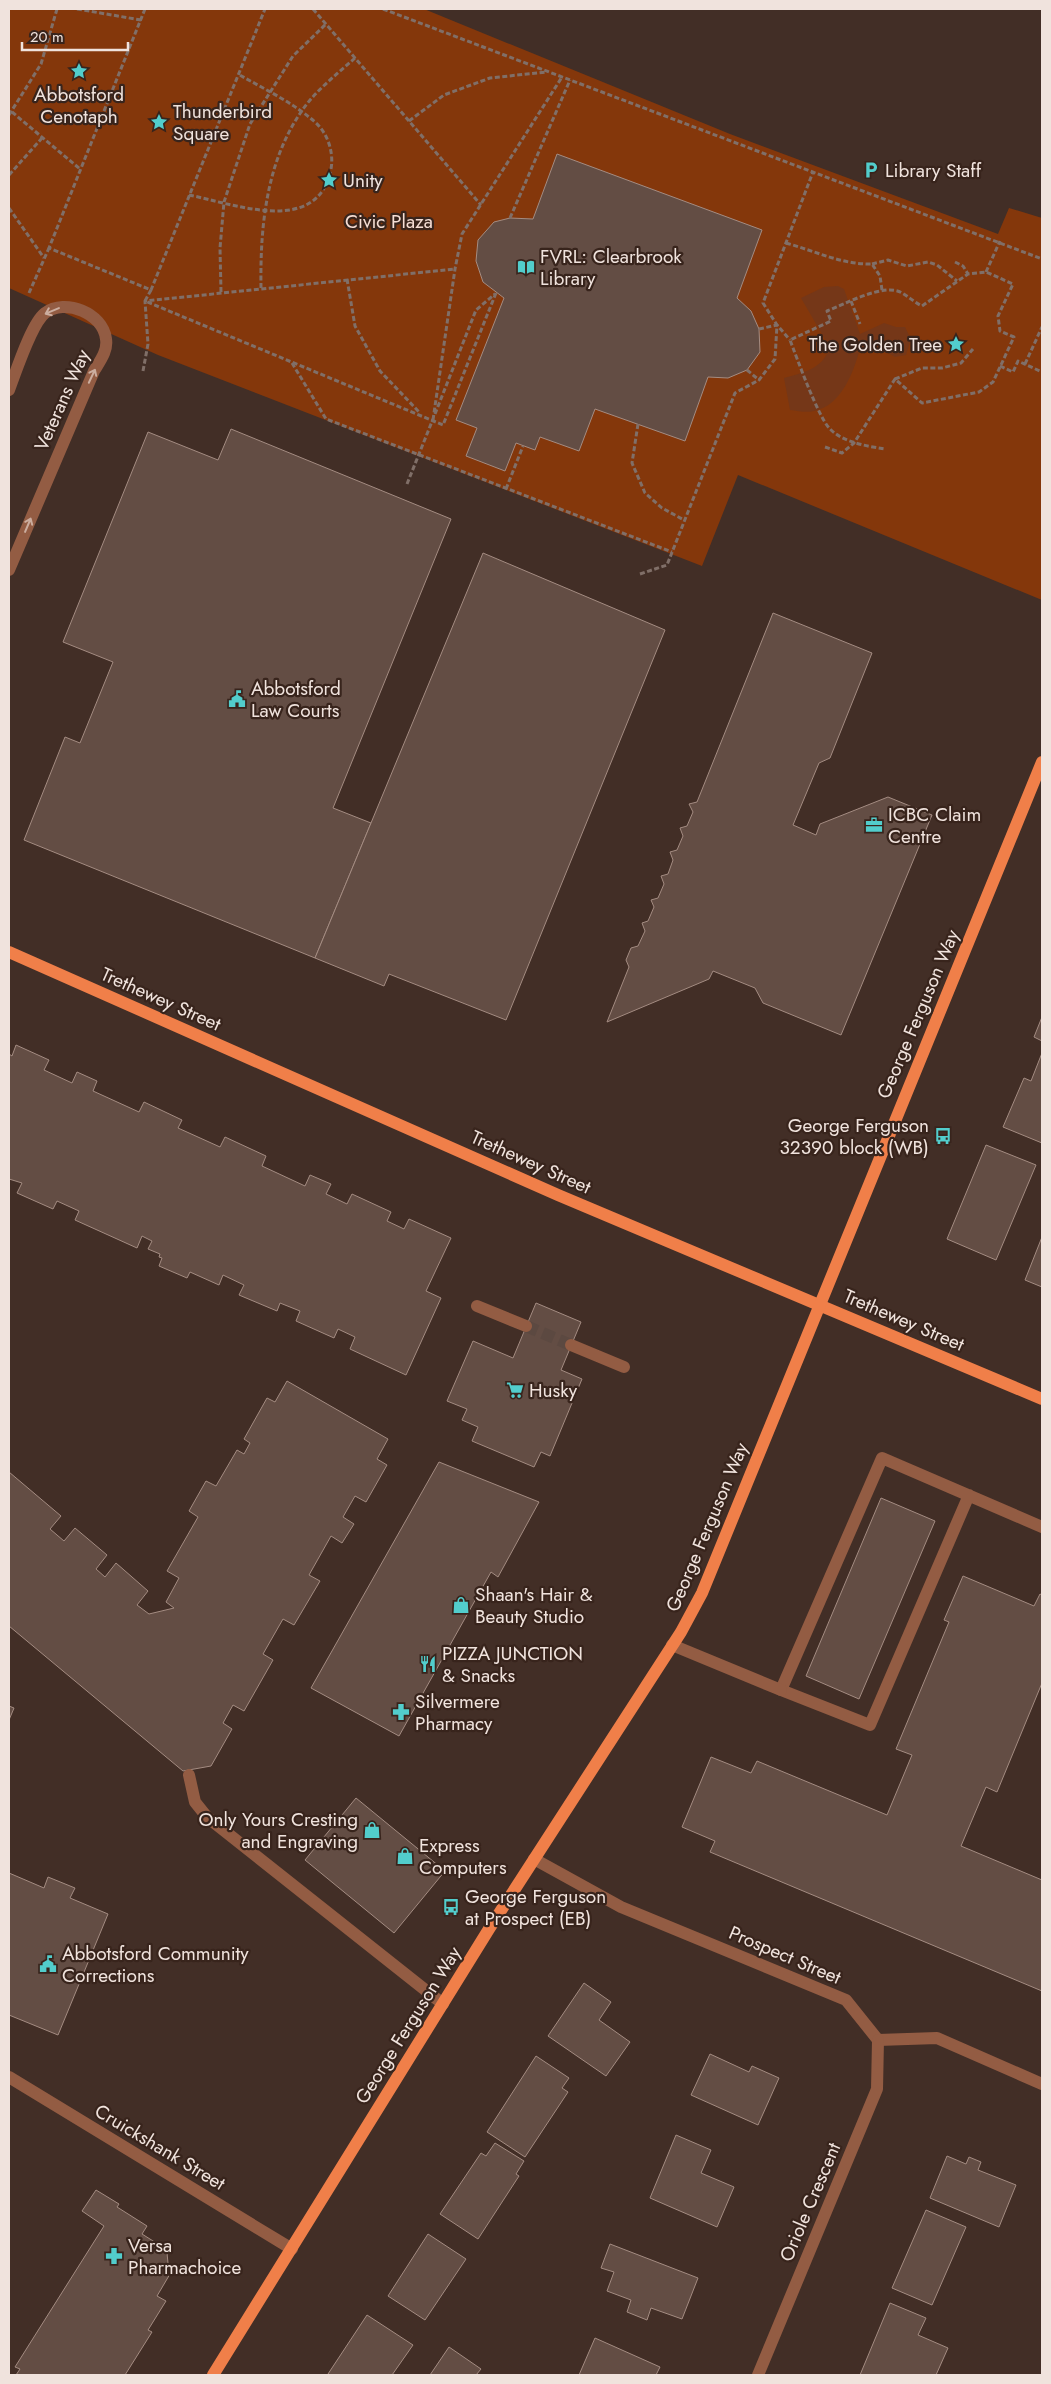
<svg xmlns="http://www.w3.org/2000/svg" width="1051" height="2384" font-family="Jost,sans-serif">
<style>
.green{fill:#84370b}
.water{fill:#753718}
.building{fill:#634d44;stroke:#a48c82}
.lines{fill:none;stroke-linecap:round;stroke-linejoin:round}
.minor-tunnel{stroke:#5c4941;stroke-width:12;stroke-dasharray:12 6;stroke-linecap:butt}
.path{stroke:#806f68;stroke-width:3;stroke-dasharray:5 2.5;stroke-linecap:butt}
.minor{stroke:#935c43;stroke-width:12}
.major{stroke:#f07f49;stroke-width:12}
.oneway{stroke:#cbad9f}
.labels{text-anchor:middle;dominant-baseline:central;stroke-width:4.5;stroke-linejoin:round;paint-order:stroke}
.poi-label{font-size:19px;fill:#f0e3dd;stroke:#38241c;text-anchor:start}
.park-label{font-size:19px;fill:#f6ded4;stroke:#38241c}
.street-label{font-size:19px;fill:#f0e3dd;stroke:#38241c}
</style>
<rect width="100%" height="100%" fill="#422e26"/>
<path class="green" d="M9 9H424L730 134 998 234 1009 208 1042 218V600L738 475 702 566 158 355 9 288Z"/>
<path class="water" d="M838 286 844 289 860 334 884 323 896 327H905L911 339 906 355 895 357 888 353 860 348C854 372 841 406 814 411 807 413 798 411 790 410L784 378C804 372 821 370 830 348L801 298 824 287Z"/>
<g class="building">
<path d="M557 154 762 230 737 298 751 311 759 329 760 352 747 370 728 378 708 377 685 441 595 409 579 451 540 437 535 450 516 443 505 471 466 456 477 428 456 420 504 298 483 282 476 261 478 240 494 222 510 218 533 219Z"/>
<path d="M231 429 451 519 333 808 371 823 315 958 24 840 65 737 80 743 113 662 63 642 148 432 218 460Z"/>
<path d="M483 553 665 630 506 1020 389 974 384 986 315 958Z"/>
<path d="M773 613 872 653 830 758 819 763 793 825 816 835 820 824 888 797 932 815 841 1035 763 1003 755 988 713 971 709 979 607 1022 629 967 626 960 631 948 638 946 645 931 642 923 648 921 654 907 651 900 658 898 664 884 661 876 668 874 673 860 670 852 677 850 683 836 680 828 687 826 693 812 689 804 697 802Z"/>
<path d="M1042 1017V1041L1034 1037Z"/>
<path d="M16 1045 49 1060 44 1070 72 1083 77 1072 97 1081 93 1091 139 1112 144 1102 182 1120 178 1128 220 1147 225 1137 266 1156 262 1166 305 1186 310 1175 331 1184 326 1194 347 1204 352 1194 391 1212 387 1221 404 1229 409 1219 451 1238 426 1291 441 1298 406 1375 350 1349 355 1337 338 1329 334 1338 296 1321 300 1311 280 1303 277 1311 239 1295 244 1285 223 1275 219 1285 190 1272 187 1278 159 1266 162 1258 159 1257 160 1254 148 1249 152 1241 142 1236 137 1248 75 1220 79 1211 57 1201 53 1209 17 1193 22 1183 9 1179V1054L12 1056Z"/>
<path d="M1042 1053V1143L1003 1127 1024 1078 1031 1081Z"/>
<path d="M986 1145 1036 1165 996 1260 947 1239Z"/>
<path d="M1042 1237V1287L1025 1280Z"/>
<path d="M536 1303 581 1322 561 1370 582 1379 550 1456 541 1452 534 1467 472 1441 478 1427 462 1420 467 1409 447 1401 473 1341 513 1358Z"/>
<path d="M287 1381 388 1439 377 1459 387 1465 366 1502 355 1496 343 1517 354 1524 342 1543 331 1536 309 1575 320 1581 294 1625 283 1619 263 1654 273 1660 244 1711 233 1705 223 1723 232 1729 211 1766 183 1771 9 1626V1472L61 1516 50 1529 64 1541 75 1528 107 1555 96 1569 105 1577 116 1563 148 1591 137 1605 149 1614 174 1608 166 1602 179 1578 167 1571 198 1517 189 1511 206 1481 216 1486 237 1450 244 1454 250 1443 244 1439 267 1398 275 1402Z"/>
<path d="M439 1462 539 1502 498 1577 491 1572 399 1736 311 1688Z"/>
<path d="M881 1498 935 1521 859 1699 806 1676Z"/>
<path d="M963 1576 1034 1606 1040 1594 1042 1595V1683L997 1792 986 1787 961 1846 1042 1880V1991L710 1852 715 1841 682 1827 711 1757 751 1773 757 1761 887 1815 912 1755 896 1749 949 1622 944 1620Z"/>
<path d="M9 1706 14 1708 9 1720Z"/>
<path d="M356 1798 445 1871 394 1933 305 1860Z"/>
<path d="M9 1873 44 1888 48 1877 75 1888 70 1898 108 1914 58 2035 9 2015Z"/>
<path d="M584 1983 611 2002 599 2020 630 2042 606 2076 548 2036Z"/>
<path d="M710 2054 749 2072 752 2066 779 2078 758 2125 691 2095Z"/>
<path d="M536 2056 569 2078 562 2088 568 2092 525 2157 487 2132Z"/>
<path d="M676 2135 711 2150 701 2173 734 2187 717 2227 650 2198Z"/>
<path d="M495 2143 524 2161 516 2174 519 2176 478 2239 440 2214 481 2153 486 2156Z"/>
<path d="M947 2156 966 2164 969 2157 981 2162 978 2170 1016 2185 999 2227 930 2198Z"/>
<path d="M96 2190 119 2204 117 2207 147 2226 142 2234 161 2246 167 2253 168 2263 164 2270 170 2274 157 2296 166 2301 148 2330 152 2332 125 2375H16L20 2369 15 2367 104 2226 82 2211Z"/>
<path d="M926 2210 966 2227 932 2305 892 2288Z"/>
<path d="M428 2234 466 2259 425 2320 388 2296Z"/>
<path d="M610 2244 698 2278 682 2319 651 2308 647 2320 627 2312 631 2300 607 2291 614 2272 601 2268Z"/>
<path d="M890 2303 926 2318 918 2335 948 2348 936 2375H860Z"/>
<path d="M367 2315 413 2345 392 2375H330L328 2374Z"/>
<path d="M595 2338 660 2367 656 2375H579Z"/>
<path d="M449 2347 481 2369 476 2375H430Z"/>
</g>
<g class="lines">
<path class="minor-tunnel" d="M526 1326 571 1345"/>
<g class="path">
<path d="M77 9 141 20"/>
<path d="M145 9 49 248 151 290 265 9"/>
<path d="M313 9 481 205"/>
<path d="M383 9 1042 259"/>
<path d="M12 112 80 169"/>
<path d="M9 115 41 64 57 9"/>
<path d="M409 121 444 95 490 78 546 72"/>
<path d="M9 175 42 138"/>
<path d="M189 195C234 204 318 237 331 169 334 153 328 134 316 123 294 103 264 89 238 74"/>
<path d="M9 208 44 258"/>
<path d="M510 218 570 80"/>
<path d="M786 243C815 251 843 265 872 264L880 276 882 290"/>
<path d="M955 262 963 266 968 274"/>
<path d="M872 264 888 260 907 266 928 262 937 265 957 281"/>
<path d="M986 272 1000 241"/>
<path d="M347 279 355 326 380 371 420 413"/>
<path d="M261 288C260 228 266 163 301 112 315 91 336 75 355 58"/>
<path d="M151 290 145 301 443 425 496 293"/>
<path d="M221 292 220 248 224 202 250 124 293 56 326 24"/>
<path d="M29 293 49 248"/>
<path d="M851 301 860 324"/>
<path d="M759 329 777 325 790 340"/>
<path d="M292 363 326 419 672 552"/>
<path d="M1025 364 1042 327"/>
<path d="M1000 366 1013 372 1018 361 1042 372"/>
<path d="M747 370 759 380"/>
<path d="M143 371 148 344 145 301 455 269"/>
<path d="M895 379 922 368H942L961 363 973 349"/>
<path d="M435 414 476 310 495 294"/>
<path d="M433 420 455 269 462 234 562 77"/>
<path d="M638 424 632 463 645 493 662 508 684 520"/>
<path d="M825 447 842 453 854 443 895 379 922 403 979 392 993 382 1014 337 1000 331 998 316 1013 284 986 272 968 274 922 306C914 302 909 297 902 293 885 282 845 304 827 311L831 321 790 340C797 358 818 417 830 429 844 443 867 446 885 449"/>
<path d="M407 484 433 419"/>
<path d="M506 489 523 446"/>
<path d="M640 574 667 565 735 393 759 380 775 359 777 325 763 303 813 172"/>
</g>
<g class="minor">
<path d="M9 390C16 372 31 324 45 313 65 298 103 313 106 339 108 351 100 361 94 371L9 570"/>
<path d="M477 1306 526 1326"/>
<path d="M571 1345 624 1367"/>
<path d="M969 1495 870 1725 781 1690 882 1458 1042 1527"/>
<path d="M672 1645 781 1690"/>
<path d="M189 1775 195 1802 207 1817 443 2004"/>
<path d="M534 1859 621 1907 846 2000 878 2040 937 2038 1042 2084"/>
<path d="M9 2077 292 2249"/>
<path d="M758 2375 877 2089 878 2040"/>
</g>
<g class="major">
<path d="M9 952 558 1195 1042 1399"/>
<path d="M213 2375 489 1929 681 1632 702 1593 1042 762"/>
</g>
</g>
<defs><path id="oneway-shaft" d="M-6 0H5M1.5-3L5.5 0L1.5 3" fill="none" stroke-width="1.6" stroke-linecap="round" stroke-linejoin="round" transform="scale(1.25)"/></defs>
<g class="oneway">
<use href="#oneway-shaft" transform="translate(52 311) rotate(157)"/>
<use href="#oneway-shaft" transform="translate(92 376) rotate(-65)"/>
<use href="#oneway-shaft" transform="translate(28 525) rotate(-67)"/>
</g>
<defs>
<g id="sight-bare" transform="scale(1.35)"><path d="M0-6L1.8-2.2L6-1.7L2.9 1.2L3.7 5.4L0 3.3L-3.7 5.4L-2.9 1.2L-6-1.7L-1.8-2.2Z" fill="#52cdcc" stroke="#38241c" stroke-width="2.5" paint-order="stroke"/></g>
<g id="parking-bare" transform="scale(1.35)"><path d="M-3.5-5.5H1a3.5 3.5 0 0 1 0 7H-1V5.5H-3.5ZM-1-3.4V-.6H.8a1.4 1.4 0 0 0 0-2.8Z" fill="#52cdcc" stroke="#38241c" stroke-width="2.5" paint-order="stroke"/></g>
<g id="library-bare" transform="scale(1.35)"><path d="M-6-4Q-3-5.5-.7-3.5V5Q-3 3-6 4ZM6-4Q3-5.5 .7-3.5V5Q3 3 6 4Z" fill="#52cdcc" stroke="#38241c" stroke-width="2.5" paint-order="stroke"/></g>
<g id="civic-bare" transform="scale(1.35)"><path d="M-.6-6.5H3V-4.5H.6V-3L4-1V1h2V6H-6V1h2V-1L-.6-3ZM-1.2 2.5V6h2.4V2.5Z" fill="#52cdcc" stroke="#38241c" stroke-width="2.5" paint-order="stroke"/></g>
<g id="office-bare" transform="scale(1.35)"><path d="M-6-3h4V-5.5h4V-3h4V5H-6ZM-1-4.5V-3h2v-1.5ZM-6 0V1H6V0Z" fill="#52cdcc" stroke="#38241c" stroke-width="2.5" paint-order="stroke"/></g>
<g id="bus-bare" transform="scale(1.35)"><path d="M-5-6H5V4H4V6H2V4H-2V6H-4V4H-5ZM-3.5-4V0h7V-4ZM-3.5 1.2v1.5H-2V1.2ZM2 1.2v1.5H3.5V1.2Z" fill="#52cdcc" stroke="#38241c" stroke-width="2.5" paint-order="stroke"/></g>
<g id="supermarket-bare" transform="scale(1.35)"><path d="M-6-5.5h2.5l.6 2H6L4.5 2H-2.5L-4.4-4H-6ZM-1.5 3.2a1.3 1.3 0 1 0 .1 0ZM3 3.2a1.3 1.3 0 1 0 .1 0Z" fill="#52cdcc" stroke="#38241c" stroke-width="2.5" paint-order="stroke"/></g>
<g id="shop-bare" transform="scale(1.35)"><path d="M-5-2.5h2.3a2.7 3.5 0 0 1 5.4 0H5L5.5 6h-11ZM-1.5-2.5h3a1.5 2.3 0 0 0-3 0Z" fill="#52cdcc" stroke="#38241c" stroke-width="2.5" paint-order="stroke"/></g>
<g id="restaurant-bare" transform="scale(1.35)"><path d="M-5-6h1v4h1v-4h1v4h1v-4h1v5L-1.5 .5V6h-2V.5L-5-1ZM5-6V6H3V1.5H1.5Q1.5-4 5-6Z" fill="#52cdcc" stroke="#38241c" stroke-width="2.5" paint-order="stroke"/></g>
<g id="pharmacy-bare" transform="scale(1.35)"><path d="M-2-6h4v4h4v4h-4v4h-4v-4h-4v-4h4Z" fill="#52cdcc" stroke="#38241c" stroke-width="2.5" paint-order="stroke"/></g>
</defs>
<g fill-rule="evenodd">
<use href="#sight-bare" x="79" y="71"/>
<use href="#sight-bare" x="159" y="122"/>
<use href="#parking-bare" x="871" y="170"/>
<use href="#sight-bare" x="329" y="180"/>
<use href="#library-bare" x="526" y="267"/>
<use href="#sight-bare" x="956" y="344"/>
<use href="#civic-bare" x="237" y="699"/>
<use href="#office-bare" x="874" y="825"/>
<use href="#bus-bare" x="943" y="1136"/>
<use href="#supermarket-bare" x="515" y="1390"/>
<use href="#shop-bare" x="461" y="1605"/>
<use href="#restaurant-bare" x="428" y="1664"/>
<use href="#pharmacy-bare" x="401" y="1712"/>
<use href="#shop-bare" x="372" y="1830"/>
<use href="#shop-bare" x="405" y="1856"/>
<use href="#bus-bare" x="451" y="1907"/>
<use href="#civic-bare" x="48" y="1964"/>
<use href="#pharmacy-bare" x="114" y="2256"/>
</g>
<g class="labels">
<g class="poi-label">
<text x="79" y="94" text-anchor="middle">Abbotsford<tspan x="79" dy="22">Cenotaph</tspan></text>
<text x="173" y="111">Thunderbird<tspan x="173" dy="22">Square</tspan></text>
<text x="885" y="170">Library Staff</text>
<text x="343" y="180">Unity</text>
<text x="540" y="256">FVRL: Clearbrook<tspan x="540" dy="22">Library</tspan></text>
<text x="942" y="344" text-anchor="end">The Golden Tree</text>
<text x="251" y="688">Abbotsford<tspan x="251" dy="22">Law Courts</tspan></text>
<text x="888" y="814">ICBC Claim<tspan x="888" dy="22">Centre</tspan></text>
<text x="929" y="1125" text-anchor="end">George Ferguson<tspan x="929" dy="22">32390 block (WB)</tspan></text>
<text x="529" y="1390">Husky</text>
<text x="475" y="1594">Shaan's Hair &amp;<tspan x="475" dy="22">Beauty Studio</tspan></text>
<text x="442" y="1653">PIZZA JUNCTION<tspan x="442" dy="22">&amp; Snacks</tspan></text>
<text x="415" y="1701">Silvermere<tspan x="415" dy="22">Pharmacy</tspan></text>
<text x="358" y="1819" text-anchor="end">Only Yours Cresting<tspan x="358" dy="22">and Engraving</tspan></text>
<text x="419" y="1845">Express<tspan x="419" dy="22">Computers</tspan></text>
<text x="465" y="1896">George Ferguson<tspan x="465" dy="22">at Prospect (EB)</tspan></text>
<text x="62" y="1953">Abbotsford Community<tspan x="62" dy="22">Corrections</tspan></text>
<text x="128" y="2245">Versa<tspan x="128" dy="22">Pharmachoice</tspan></text>
</g>
<g class="park-label">
<text x="389" y="221">Civic Plaza</text>
</g>
<g class="street-label">
<text transform="translate(62 400) rotate(-66)">Veterans Way</text>
<text transform="translate(161 999) rotate(24)">Trethewey Street</text>
<text transform="translate(918 1014) rotate(-67)">George Ferguson Way</text>
<text transform="translate(531 1162) rotate(24)">Trethewey Street</text>
<text transform="translate(904 1320) rotate(23)">Trethewey Street</text>
<text transform="translate(707 1527) rotate(-67)">George Ferguson Way</text>
<text transform="translate(785 1955) rotate(23)">Prospect Street</text>
<text transform="translate(408 2025) rotate(-58)">George Ferguson Way</text>
<text transform="translate(160 2147) rotate(31)">Cruickshank Street</text>
<text transform="translate(810 2202) rotate(-67)">Oriole Crescent</text>
</g>
</g>
<rect width="1051" height="2384" fill="none" stroke="#f0e3dd" stroke-width="20"/>
<path d="M22 42v8h106v-8" fill="none" stroke="#f0e3dd" stroke-width="2.5"/>
<text x="30" y="42" font-size="15" fill="#f0e3dd" stroke="#38241c" stroke-width="4" paint-order="stroke">20 m</text>
</svg>
